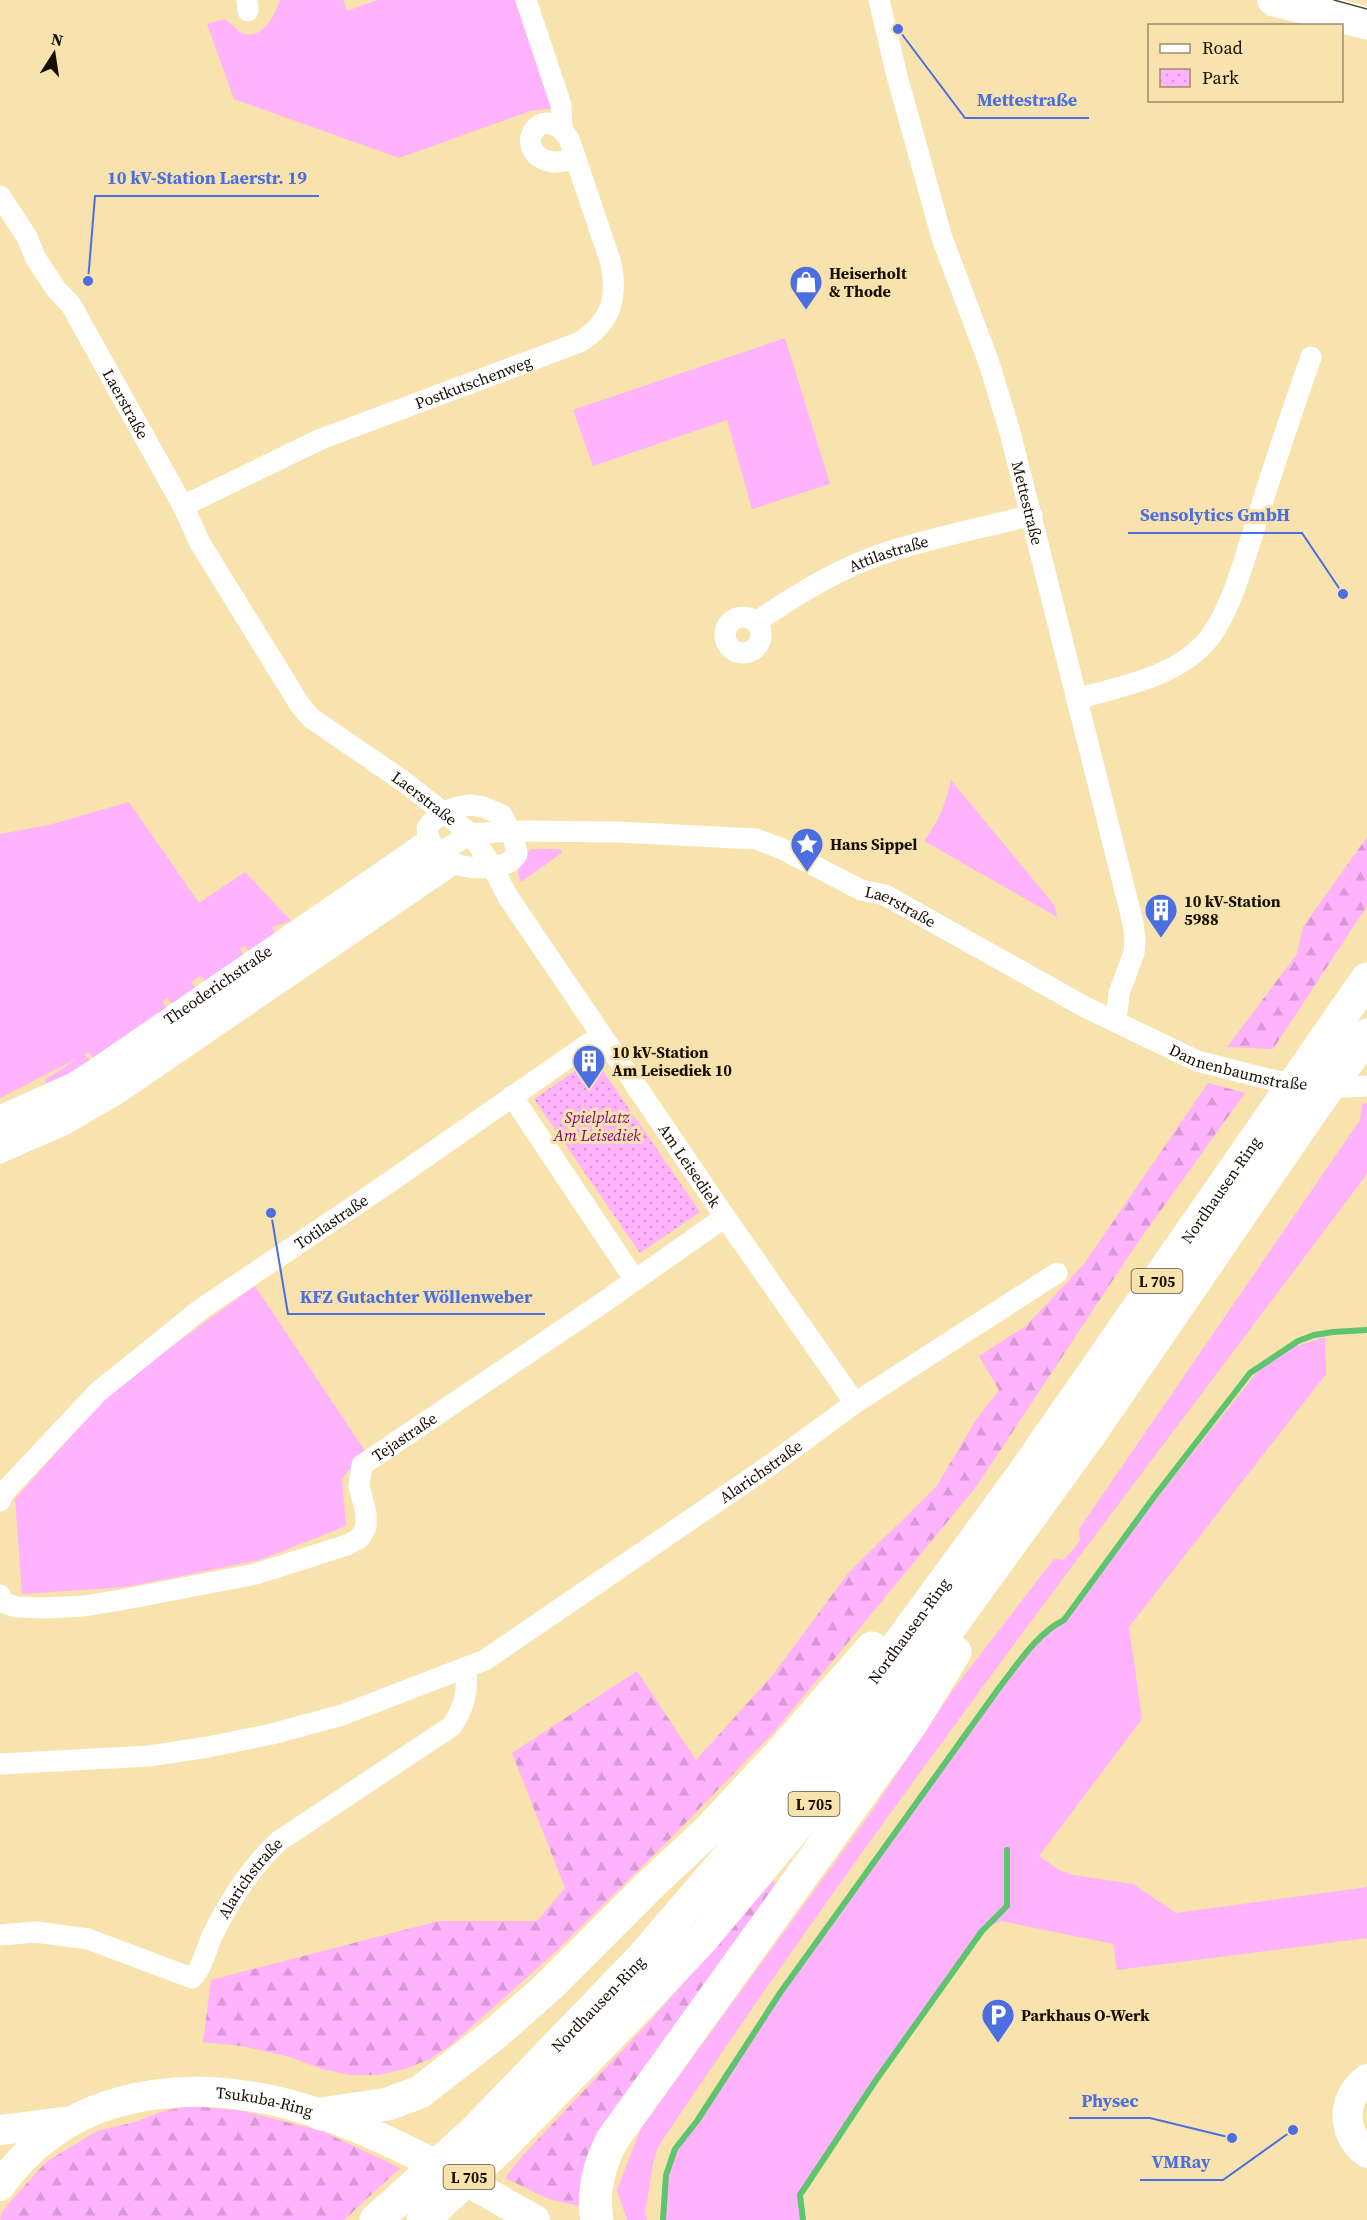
<svg xmlns="http://www.w3.org/2000/svg" width="1367" height="2220" font-family="'Source Serif 4',serif">
<style>
.grass{fill:#feb3fc}
.forest{fill:url(#forest-firs)}
.park{fill:url(#park-dots)}
.lines{fill:none;stroke-linecap:round;stroke-linejoin:round}
.stream{stroke:#5dc46f;stroke-width:6}
.street{stroke:#fff;stroke-width:21}
.secondary{stroke:#fff;stroke-width:30}
.primary{stroke:#fff;stroke-width:33}
.highway{stroke:#fff;stroke-width:33}
.tram{stroke:#564a31;stroke-width:1.5}
.labels{text-anchor:middle;dominant-baseline:central;stroke-width:6;stroke-linejoin:round;paint-order:stroke}
.shield{fill:#f8e2ad;stroke:#5a4e34;stroke-width:1.5}
.shield-label{font-size:15px;font-weight:bold;fill:#160e00}
.poi-label{font-size:16px;font-weight:bold;fill:#160e00;stroke:#f8e2ad;text-anchor:start}
.street-label{font-size:16px;fill:#160e00;stroke:#f8e2ad}
.park-label{font-size:16px;font-style:italic;fill:#79057b;stroke:#f8e2ad}
.leader{fill:none;stroke:#4b6fe2;stroke-width:2}
.callout-dot{fill:#4b6fe2;stroke:#f8e2ad;stroke-width:2}
.callout-label{font-size:18px;text-anchor:middle;font-weight:bold;fill:#4b6fe2;stroke:#f8e2ad;stroke-width:6;stroke-linejoin:round;paint-order:stroke}
</style>
<defs>
<pattern id="forest-firs" width="22" height="20" patternUnits="userSpaceOnUse" patternTransform="scale(1.5)"><rect width="22" height="20" fill="#feb3fc"/><path d="M5 1l3.5 6h-7zM16 11l3.5 6h-7z" fill="#d999d6"/></pattern>
<pattern id="park-dots" width="8" height="8" patternUnits="userSpaceOnUse" patternTransform="scale(1.5)"><rect width="8" height="8" fill="#feb3fc"/><path d="M2 2h.1M6 6h.1" fill="none" stroke="#d999d6" stroke-width="1.8" stroke-linecap="round"/></pattern>
</defs>
<rect width="100%" height="100%" fill="#f8e2ad"/>
<g class="grass">
<path d="M280 0H343L347 11 377 0H520L555 108 530 111 399 158 234 99 207 24 225 19C231 23 238 32 244 34 264 39 275 14 280 0Z"/>
<path d="M785 338 830 484 752 509 727 420 593 466 573 410Z"/>
<path d="M951 780 1055 906 1057 917 924 841C938 822 946 804 951 780Z"/>
<path d="M129 802 199 903 245 872 291 921 272 927 276 934 253 958 245 945 240 949 247 961 207 985 201 976 191 982 199 992 176 1010 167 998 163 1002 171 1014 98 1064 89 1052 85 1054 93 1066 50 1091 45 1080 78 1058 0 1098V834L49 825Z"/>
<path d="M531 849H560L563 852 521 882C514 869 521 858 531 849Z"/>
<path d="M1367 1103V1174C1126 1495 880 1814 658 2147L653 2163 645 2214 647 2220H627L617 2190 641 2128 868 1817 953 1690 1054 1559 1064 1560 1080 1541 1079 1529 1360 1120 1362 1104Z"/>
<path d="M255 1286 365 1451 342 1479 346 1526 260 1560 126 1587 22 1594 15 1499 113 1389Z"/>
<path d="M1325 1337 1326 1374 1129 1627 1142 1719 1039 1856 1059 1870 1073 1875 1133 1884 1176 1913 1367 1887V1938L1117 1970 1113 1944 1002 1921 983 1929 800 2197 804 2220H665C660 2197 668 2170 677 2148L877 1857 1034 1642 1051 1631 1258 1371 1290 1348Z"/>
</g>
<g class="forest">
<path d="M1367 837V906L1273 1049 1227 1047 1297 954 1303 927Z"/>
<path d="M1208 1083 1245 1093 1136 1245 976 1487 774 1732 666 1843 552 1955 451 2045 430 2059 405 2069 378 2075H350L322 2069 290 2057 242 2046 203 2042 211 1980 439 1921H537L565 1888 512 1753 637 1671 696 1760 772 1676 849 1572 936 1487 976 1420 999 1390 979 1356 1026 1326 1084 1264Z"/>
<path d="M773 1881 781 1888 586 2208 549 2199 505 2178 524 2154 652 2019Z"/>
<path d="M191 2106 243 2111 322 2131 400 2168 344 2220H0L3 2210 46 2162 97 2131 135 2122 163 2111Z"/>
</g>
<path class="park" d="M594 1058 700 1212 640 1253 534 1099Z"/>
<g class="lines">
<g class="stream">
<path d="M663 2220 666 2175 675 2149 697 2121 780 1993 999 1688C1018 1664 1036 1634 1064 1620L1154 1497 1250 1373 1298 1341 1314 1335 1333 1332 1367 1330"/>
<path d="M803 2220 800 2195 874 2083 982 1931 1007 1906V1850"/>
</g>
<g class="street">
<path d="M247 0 248 11"/>
<path d="M526 0 561 105 562 128"/>
<path id="s1" d="M879 0 897 76 942 238 989 363 1010 432 1133 923 1135 939 1134 953 1119 993 1116 1022"/>
<path id="s2" d="M0 196 27 237 35 257 56 289 71 305 183 506 200 543 300 705 311 718 403 781 471 834 493 868 508 897 725 1217 855 1403"/>
<path id="s3" d="M183 506 321 439 580 342C611 322 618 299 611 263L569 139C541 96 508 153 552 162 559 163 568 160 575 159"/>
<circle cx="743" cy="635" r="18"/>
<path id="s4" d="M756 622C796 595 839 568 885 553 933 537 983 528 1032 515"/>
<path d="M1077 699C1121 686 1173 678 1205 643 1232 614 1249 543 1262 504 1277 455 1294 406 1311 357"/>
<path d="M470 805 483 807 502 815 514 840 517 854C507 873 463 870 446 860 435 853 428 840 427 828 437 813 452 807 470 805Z"/>
<path d="M512 1096 635 1280"/>
<path id="s5" d="M0 1116 73 1083 98 1067 428 840"/>
<path id="s6" d="M0 1135 57 1110 107 1081 439 853 471 834 511 831 619 832 756 839 780 848 861 890 885 895 1085 1007 1197 1061 1276 1081 1345 1087 1367 1086"/>
<path d="M0 1153 64 1125 117 1094 455 863"/>
<path id="s7" d="M0 1501 5 1491 98 1392 201 1309 381 1188 601 1035"/>
<path id="s8" d="M0 1595 2 1602 16 1607 46 1608 84 1606 121 1600 256 1574 347 1545 360 1538 366 1527V1513L359 1486 362 1465 598 1306 725 1217"/>
<path id="s9" d="M0 1764 149 1756 208 1747 272 1734 342 1715 485 1660 769 1466 855 1403 1057 1273"/>
<path id="s10" d="M0 1935 36 1932 88 1939 192 1978C204 1966 206 1947 214 1932 231 1898 251 1867 279 1841L452 1726C465 1705 468 1692 466 1669"/>
</g>
<g class="secondary">
<path d="M1367 2079C1341 2098 1341 2134 1367 2153"/>
<path d="M0 2130 64 2122"/>
<path id="s11" d="M0 2186C27 2147 66 2118 112 2104 262 2058 409 2149 535 2220"/>
</g>
<path class="primary" d="M1274 0 1367 23"/>
<g class="highway">
<path d="M321 2114 388 2104 420 2092 497 2032 548 1987 648 1887 709 1830 779 1755 872 1648"/>
<path id="s12" d="M376 2220 474 2132 641 1959 780 1797 858 1700 1021 1477 1367 979"/>
<path d="M423 2220 503 2145 638 2007 702 1939 865 1744 1090 1434 1315 1106 1367 1035"/>
<path d="M597 2220C592 2191 599 2166 612 2140L911 1724 955 1652"/>
</g>
<path class="tram" d="M1334 0 1367 9"/>
</g>
<defs>
<g id="shop-pin" transform="scale(1.725)"><path d="M0 17L-7.5 6A9.5 9.5 0 1 1 7.5 6Z" fill="#4b6fe2" stroke="#f8e2ad"/><path d="M-5-2.5h2.3a2.7 3.5 0 0 1 5.4 0H5L5.5 6h-11ZM-1.5-2.5h3a1.5 2.3 0 0 0-3 0Z" fill="#fff"/></g>
<g id="sight-pin" transform="scale(1.725)"><path d="M0 17L-7.5 6A9.5 9.5 0 1 1 7.5 6Z" fill="#4b6fe2" stroke="#f8e2ad"/><path d="M0-6L1.8-2.2L6-1.7L2.9 1.2L3.7 5.4L0 3.3L-3.7 5.4L-2.9 1.2L-6-1.7L-1.8-2.2Z" fill="#fff"/></g>
<g id="building-pin" transform="scale(1.725)"><path d="M0 17L-7.5 6A9.5 9.5 0 1 1 7.5 6Z" fill="#4b6fe2" stroke="#f8e2ad"/><path d="M-4-6H4V6H1V3H-1V6H-4ZM-2.5-4.3h1.7v1.8h-1.7ZM.8-4.3h1.7v1.8H.8ZM-2.5-1h1.7V.8h-1.7ZM.8-1h1.7V.8H.8Z" fill="#fff"/></g>
<g id="parking-pin" transform="scale(1.725)"><path d="M0 17L-7.5 6A9.5 9.5 0 1 1 7.5 6Z" fill="#4b6fe2" stroke="#f8e2ad"/><path d="M-3.5-5.5H1a3.5 3.5 0 0 1 0 7H-1V5.5H-3.5ZM-1-3.4V-.6H.8a1.4 1.4 0 0 0 0-2.8Z" fill="#fff"/></g>
</defs>
<g fill-rule="evenodd">
<use href="#shop-pin" x="806" y="282"/>
<use href="#sight-pin" x="807" y="844"/>
<use href="#building-pin" x="1161" y="910"/>
<use href="#building-pin" x="589" y="1061"/>
<use href="#parking-pin" x="998" y="2015"/>
</g>
<g class="labels">
<g class="shield">
<rect x="1131.5" y="1269" width="51" height="24" rx="4.5"/>
<rect x="788.5" y="1792" width="51" height="24" rx="4.5"/>
<rect x="443.5" y="2165" width="51" height="24" rx="4.5"/>
</g>
<g class="shield-label">
<text x="1157" y="1281">L 705</text>
<text x="814" y="1804">L 705</text>
<text x="469" y="2177">L 705</text>
</g>
<g class="poi-label">
<text x="829" y="273">Heiserholt<tspan x="829" dy="18">&amp; Thode</tspan></text>
<text x="830" y="844">Hans Sippel</text>
<text x="1184" y="901">10 kV-Station<tspan x="1184" dy="18">5988</tspan></text>
<text x="612" y="1052">10 kV-Station<tspan x="612" dy="18">Am Leisediek 10</tspan></text>
<text x="1021" y="2015">Parkhaus O-Werk</text>
</g>
<g class="street-label">
<text stroke="none"><textPath href="#s3" startOffset="316">Postkutschenweg</textPath></text>
<text stroke="none"><textPath href="#s2" startOffset="244">Laerstraße</textPath></text>
<text stroke="none"><textPath href="#s1" startOffset="525">Mettestraße</textPath></text>
<text stroke="none"><textPath href="#s4" startOffset="150">Attilastraße</textPath></text>
<text stroke="none"><textPath href="#s2" startOffset="748">Laerstraße</textPath></text>
<text stroke="none"><textPath href="#s6" startOffset="1005">Laerstraße</textPath></text>
<text stroke="none"><textPath href="#s5" startOffset="255">Theoderichstraße</textPath></text>
<text stroke="none"><textPath href="#s6" startOffset="1382">Dannenbaumstraße</textPath></text>
<text stroke="none"><textPath href="#s2" startOffset="1204">Am Leisediek</textPath></text>
<text stroke="none"><textPath href="#s12" startOffset="1336">Nordhausen-Ring</textPath></text>
<text stroke="none"><textPath href="#s7" startOffset="436">Totilastraße</textPath></text>
<text stroke="none"><textPath href="#s8" startOffset="502">Tejastraße</textPath></text>
<text stroke="none"><textPath href="#s9" startOffset="834">Alarichstraße</textPath></text>
<text stroke="none"><textPath href="#s12" startOffset="796">Nordhausen-Ring</textPath></text>
<text stroke="none"><textPath href="#s10" startOffset="316">Alarichstraße</textPath></text>
<text stroke="none"><textPath href="#s12" startOffset="310">Nordhausen-Ring</textPath></text>
<text stroke="none"><textPath href="#s11" startOffset="296">Tsukuba-Ring</textPath></text>
</g>
<g class="park-label">
<text x="597" y="1117">Spielplatz<tspan x="597" dy="18">Am Leisediek</tspan></text>
</g>
</g>
<path class="leader" d="M898 29L965 118H1089M88 281L95 196H319M1343 594L1302 533H1128M271 1213L288 1314H545M1232 2138L1150 2118H1069M1293 2130L1223 2180H1140"/>
<g class="callout-dot">
<circle cx="898" cy="29" r="6"/>
<circle cx="88" cy="281" r="6"/>
<circle cx="1343" cy="594" r="6"/>
<circle cx="271" cy="1213" r="6"/>
<circle cx="1232" cy="2138" r="6"/>
<circle cx="1293" cy="2130" r="6"/>
</g>
<g class="callout-label">
<text x="1027" y="106">Mettestraße</text>
<text x="207" y="184">10 kV-Station Laerstr. 19</text>
<text x="1215" y="521">Sensolytics GmbH</text>
<text x="416" y="1303">KFZ Gutachter Wöllenweber</text>
<text x="1110" y="2107">Physec</text>
<text x="1181" y="2168">VMRay</text>
</g>
<rect x="1148" y="24" width="195" height="78" fill="#f8e2ad" stroke="#9e8d68" stroke-width="1.5"/>
<rect x="1160" y="44" width="30" height="9" fill="#ffffff" stroke="#9e8d68" stroke-width="1.5"/>
<text x="1202" y="54" font-size="18" fill="#160e00">Road</text>
<rect x="1160" y="69" width="30" height="18" fill="url(#park-dots)" stroke="#9e8d68" stroke-width="1.5"/>
<text x="1202" y="84" font-size="18" fill="#160e00">Park</text>
<g transform="translate(54 54) rotate(12)" stroke="#f8e2ad" stroke-width="4.5" paint-order="stroke">
<path d="M0-4.5L10 22L0 15L-10 22Z" fill="#160e00"/>
<text y="-9" font-size="16" font-weight="bold" text-anchor="middle" fill="#160e00">N</text>
</g>
</svg>
